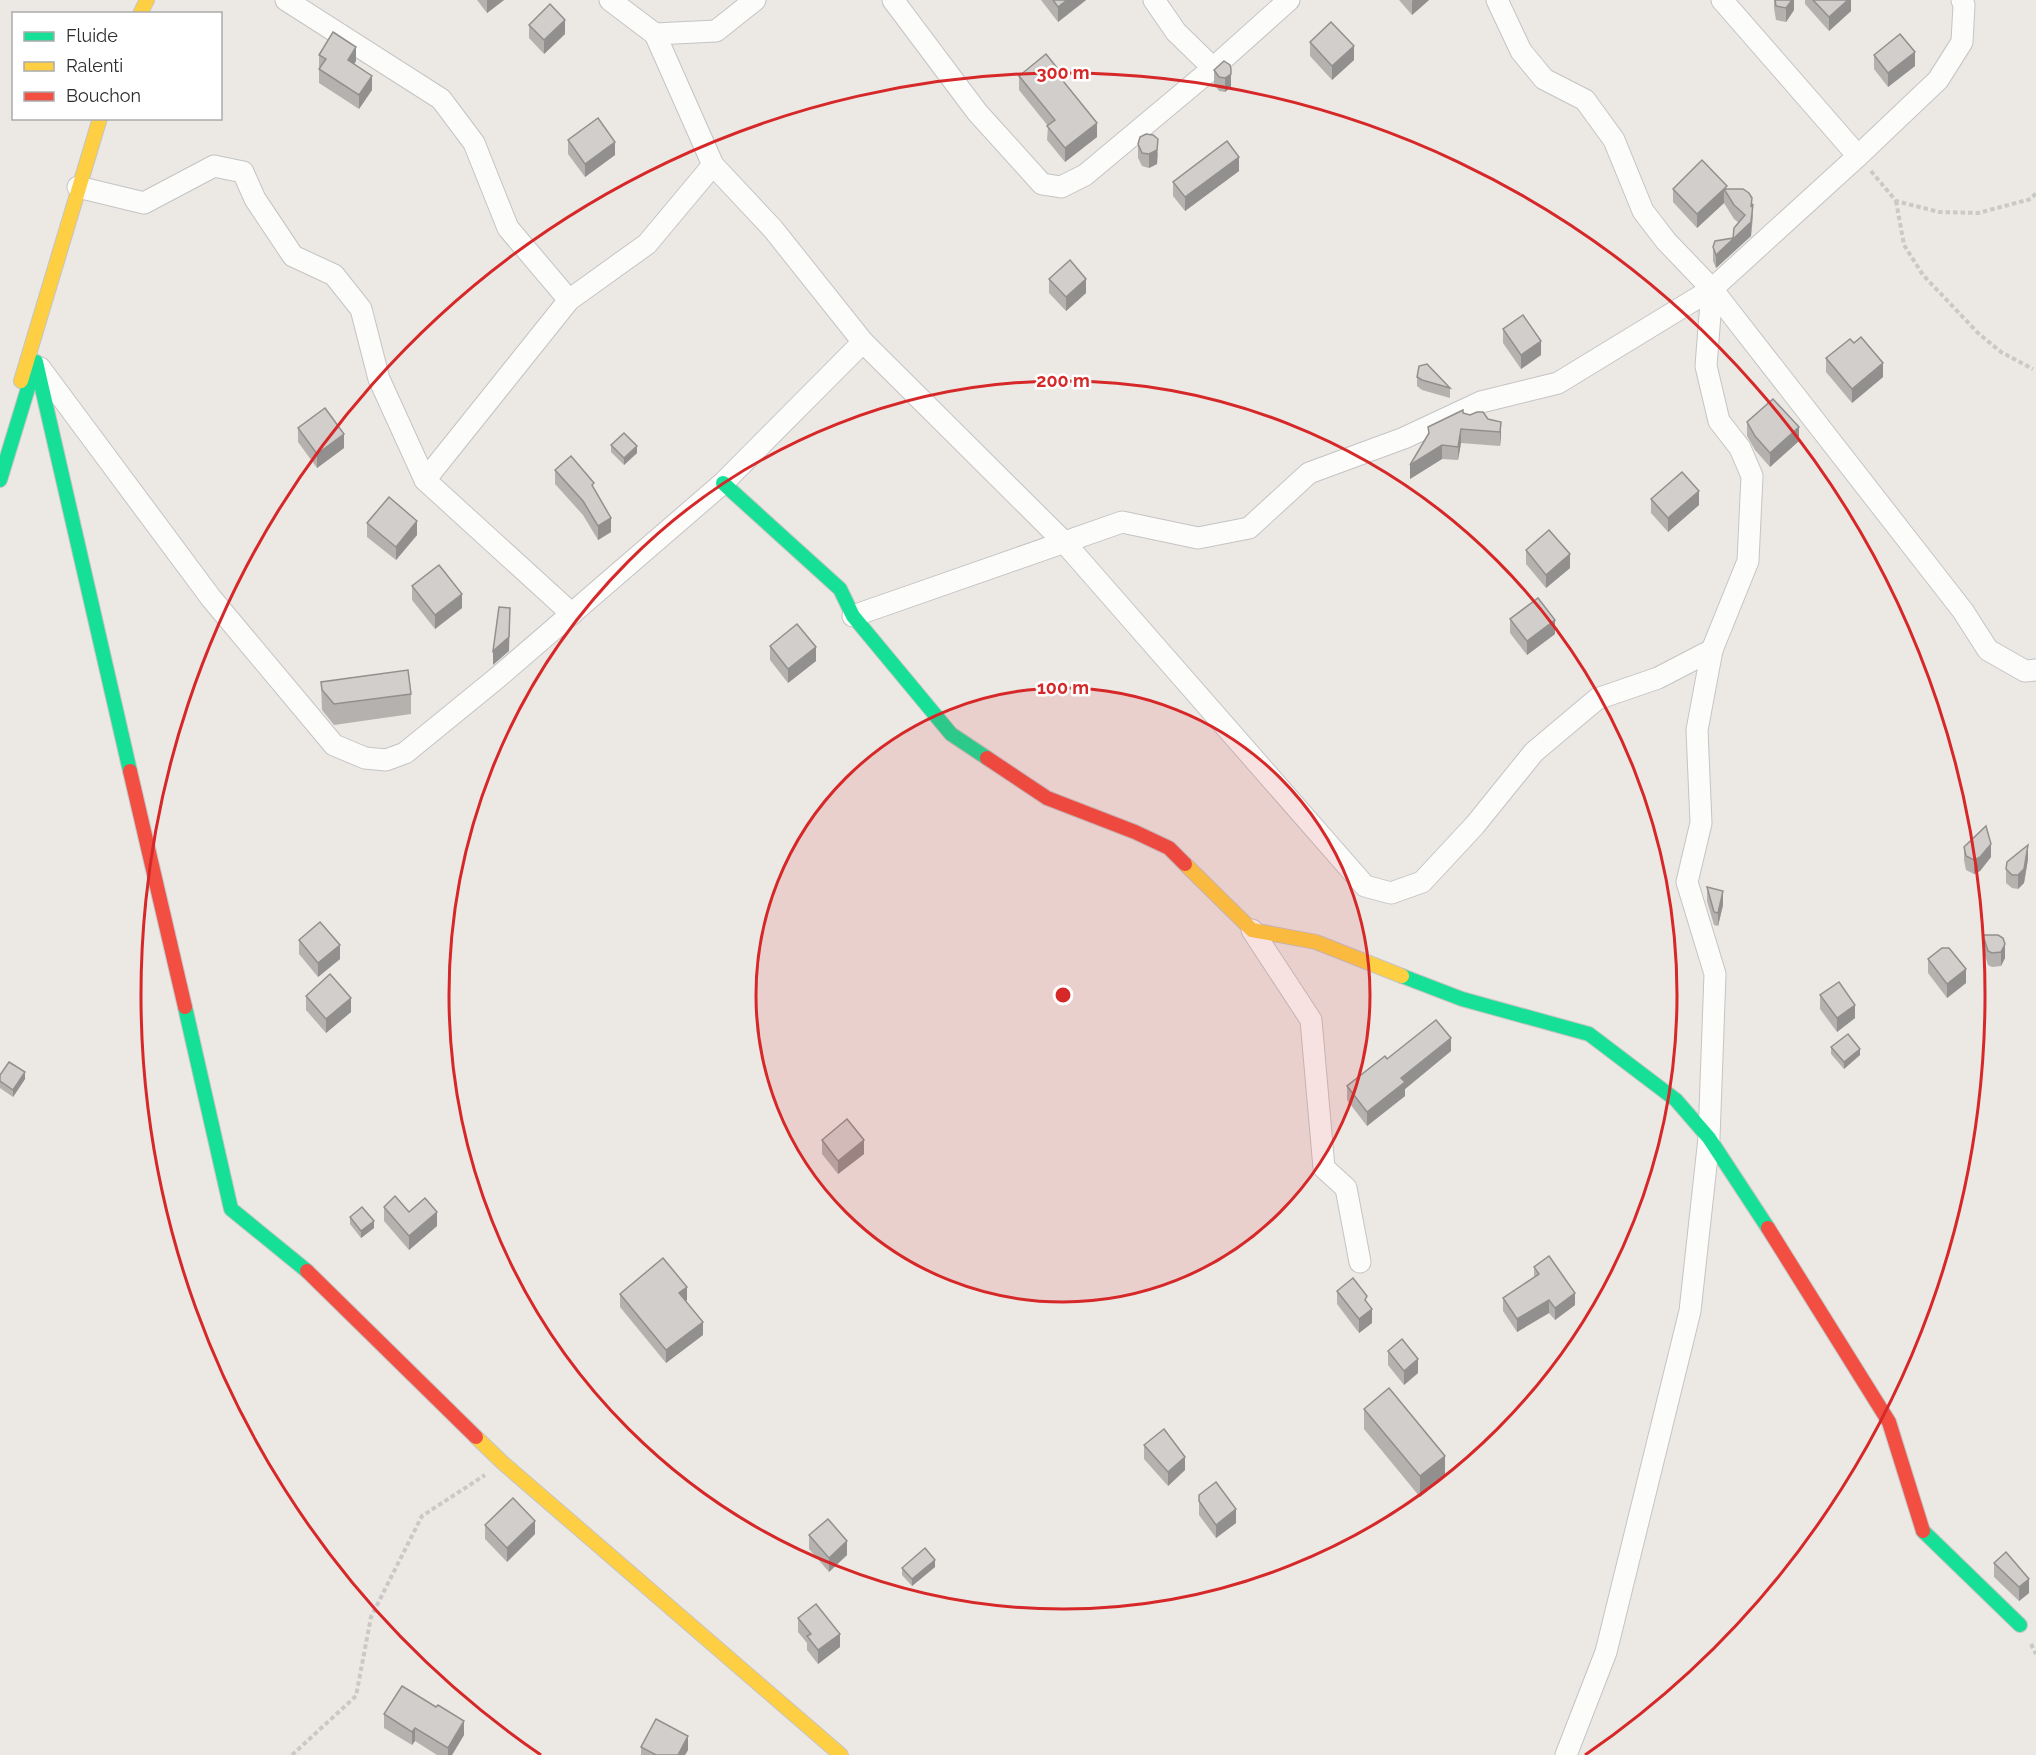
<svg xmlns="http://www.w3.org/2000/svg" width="2036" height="1755" font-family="Raleway,sans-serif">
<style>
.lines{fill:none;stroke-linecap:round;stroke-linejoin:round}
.street-casing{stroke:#c5c4c5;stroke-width:23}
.fast-casing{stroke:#c5c4c5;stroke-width:16}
.slow-casing{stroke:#c5c4c5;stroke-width:16}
.jam-casing{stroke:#c5c4c5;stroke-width:16}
.path{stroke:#c9c9c8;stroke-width:4;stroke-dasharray:4.5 3;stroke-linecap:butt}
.street{stroke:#fcfcfb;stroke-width:21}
.fast{stroke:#16e098;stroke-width:14}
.slow{stroke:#ffcf43;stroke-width:14}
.jam{stroke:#f24e42;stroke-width:14}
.wall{fill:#b4b1af}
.shaded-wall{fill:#92908e}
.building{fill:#d1cecb;stroke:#92908e;stroke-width:1.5}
.ring{fill:none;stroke:#d62828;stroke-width:3}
.centre{fill:#d62828;stroke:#fff;stroke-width:3}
.ring-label{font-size:18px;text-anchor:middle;font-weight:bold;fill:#d62828;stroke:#fff;stroke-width:5;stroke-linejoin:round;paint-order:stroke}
</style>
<rect width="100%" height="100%" fill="#ece8e4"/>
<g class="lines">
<g class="street-casing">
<g id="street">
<path d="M286 0 441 99 474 143 508 228 569 300"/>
<path d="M610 0 655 34 716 31 755 0"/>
<path d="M893 0 977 112 1042 184 1061 187 1085 175 1213 68"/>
<path d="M1154 0 1176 32 1213 68 1289 0"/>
<path d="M1497 0 1521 51 1544 79 1585 100 1614 140 1643 211 1666 241 1712 289 1963 611 1988 650 2025 671 2036 670"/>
<path d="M1722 0 1858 156"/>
<path d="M655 34 713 165 773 229 863 342 1064 542 1365 886 1391 893 1422 882 1475 825 1534 752 1597 699 1658 678 1712 650"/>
<path d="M78 187 144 203 214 166 243 172 255 199 293 256 334 275 361 309 379 379 425 480"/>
<path d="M40 368 211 598 334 745 365 758 386 760 405 753 497 678 723 483 863 342"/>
<path d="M572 614 425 480 569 300 647 244 713 165"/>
<path d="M853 616 1122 522 1198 538 1249 528 1309 473 1404 438 1481 402 1558 383 1712 289 1858 156 1938 80 1962 42 1964 5 1962 0"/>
<path d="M1252 930 1311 1020 1324 1168 1346 1188 1360 1262"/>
<path d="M1566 1755 1606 1652 1690 1311 1709 1138 1715 974 1687 882 1701 823 1697 730 1712 650 1748 561 1752 476 1740 448 1719 421 1706 366 1712 289"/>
</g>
</g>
<g class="fast-casing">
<g id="fast">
<path d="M0 480 36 362 130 771"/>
<path d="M723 483 840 589 853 616 951 734 987 758"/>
<path d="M1402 976 1462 999 1589 1034 1676 1100 1709 1138 1768 1228"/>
<path d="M185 1007 231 1209 307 1271"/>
<path d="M1923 1531 2020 1625"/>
</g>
</g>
<g class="slow-casing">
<g id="slow">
<path d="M140 14 147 0"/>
<path d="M21 381 100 118"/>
<path d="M1185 864 1252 930 1316 942 1402 976"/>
<path d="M476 1437 503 1463 841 1755"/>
</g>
</g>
<g class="jam-casing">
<g id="jam">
<path d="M987 758 1047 798 1135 832 1169 848 1185 864"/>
<path d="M130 771 185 1007"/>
<path d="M1768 1228 1889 1422 1923 1531"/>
<path d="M307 1271 476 1437"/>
</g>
</g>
<g class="path">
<path d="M1871 171 1896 201 1939 212 1978 213 2031 199 2036 193"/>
<path d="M1896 201 1904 245 1923 275 1978 333 2001 352 2033 369"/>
<path d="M2031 1644 2036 1654"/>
<path d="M292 1755 356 1696 371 1617 422 1516 485 1475"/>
</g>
<use href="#street" class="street"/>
<use href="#fast" class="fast"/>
<use href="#slow" class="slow"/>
<use href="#jam" class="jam"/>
</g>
<g class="wall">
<path d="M477 0H504L487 13Z"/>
<path d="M1041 0H1086L1058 22Z"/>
<path d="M1399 0H1429L1412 15Z"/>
<path d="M1774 0H1794V10L1786 22 1776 20 1774 8Z"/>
<path d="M1805 0H1851V11L1829 31 1805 4Z"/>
<path d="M529 25 565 34 544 54 529 38Z"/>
<path d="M1310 42 1354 60 1332 80 1310 56Z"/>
<path d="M319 55 356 61 354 64 372 90 359 109 319 83Z"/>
<path d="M1874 55 1915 66 1888 87 1874 69Z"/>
<path d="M1224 61 1231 87 1225 92 1219 91 1214 84V70Z"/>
<path d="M1019 76 1066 85 1097 137 1065 162 1047 140 1048 126 1019 90Z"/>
<path d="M568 140 615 155 585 177 568 154Z"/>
<path d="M1138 144 1158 153 1157 164 1149 168 1142 166 1138 158Z"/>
<path d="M1239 171 1185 211 1173 196V182Z"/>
<path d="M1673 189H1727L1752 206 1753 218 1751 236 1716 268 1713 261V247L1733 238 1739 223 1734 219 1724 203 1697 228 1673 202Z"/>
<path d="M1049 279 1086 293 1066 311 1049 293Z"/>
<path d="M1503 329 1541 355 1521 369 1503 343Z"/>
<path d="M1826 358 1883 377 1852 403 1826 372Z"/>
<path d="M1417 377 1450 388V398L1422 390 1417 386Z"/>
<path d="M1463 413 1501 422V436L1500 446 1461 443 1458 460 1442 459 1410 479 1428 436V427Z"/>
<path d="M1747 422 1799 441 1770 467 1755 450 1747 436Z"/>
<path d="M298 428 344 448 317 468 298 442Z"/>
<path d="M611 445 637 453 624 465 611 452Z"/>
<path d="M555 470 594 490 611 532 598 540 583 515 555 484Z"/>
<path d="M1651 499 1699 505 1668 532 1651 513Z"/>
<path d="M367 523 417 535 396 560 367 537Z"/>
<path d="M1526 550 1570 568 1546 588 1526 564Z"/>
<path d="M412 586 462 608 435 629 412 600Z"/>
<path d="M1510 619 1555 634 1527 655 1510 633Z"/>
<path d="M770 646 816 661 788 683 770 660Z"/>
<path d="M321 682 411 694V714L334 725 322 710Z"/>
<path d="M1964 847 1991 857 1980 871 1974 874 1966 870 1964 860Z"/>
<path d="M2028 859 2024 883 2018 889 2012 888 2006 883V869Z"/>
<path d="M1707 887 1723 905 1718 926 1714 925 1707 901Z"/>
<path d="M1983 935 2005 944V958L2001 966 1992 967 1988 965 1983 949Z"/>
<path d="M299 940 340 959 318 977 299 954Z"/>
<path d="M1928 959 1966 983 1947 998 1928 973Z"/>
<path d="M1820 995 1855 1018 1837 1032 1820 1009Z"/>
<path d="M306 996 351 1012 326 1033 306 1010Z"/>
<path d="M1831 1047 1860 1055 1844 1069 1831 1054Z"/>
<path d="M1451 1051 1405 1089V1096L1367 1126 1347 1100V1086L1387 1059Z"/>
<path d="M0 1075 25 1079 13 1097 0 1088Z"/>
<path d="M822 1140 864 1154 838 1174 822 1154Z"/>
<path d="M384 1207 409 1212 437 1226 409 1250 384 1221Z"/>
<path d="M350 1217 374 1228 361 1238 350 1224Z"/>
<path d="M1534 1267 1575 1305 1555 1320 1549 1313 1517 1332 1503 1311V1298L1534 1277Z"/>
<path d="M1337 1291 1367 1303 1372 1323 1359 1333 1337 1304Z"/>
<path d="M620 1294 687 1300 686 1301 703 1335 666 1363 620 1307Z"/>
<path d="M1388 1351 1418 1373 1404 1385 1388 1365Z"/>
<path d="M1364 1409 1445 1476 1420 1497 1364 1429Z"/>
<path d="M1144 1445 1185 1470 1168 1486 1144 1459Z"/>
<path d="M1199 1495 1236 1523 1216 1538 1199 1515Z"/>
<path d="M485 1525 535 1534 507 1562 485 1539Z"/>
<path d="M809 1535 847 1555 829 1572 809 1549Z"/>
<path d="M1994 1563 2029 1593 2019 1601 1994 1577Z"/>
<path d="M935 1567 912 1586 902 1575V1568Z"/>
<path d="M798 1618 840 1647 818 1664 807 1650V1643L798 1632Z"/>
<path d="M436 1707 464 1735 452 1755H437L415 1741 412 1745 384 1728V1714Z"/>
<path d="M641 1747 688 1750 685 1755H641Z"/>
</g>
<g class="shaded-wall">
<path d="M487 0H504L487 13Z"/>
<path d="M1067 0H1086L1058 22V7Z"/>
<path d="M1413 0H1429L1412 15V1Z"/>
<path d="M1792 0H1794V10L1786 22V8Z"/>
<path d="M1848 0H1851V11L1829 31V17Z"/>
<path d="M565 20V34L544 54V40Z"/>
<path d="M1354 46V60L1332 80V66Z"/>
<path d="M356 47V61L348 74V60Z"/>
<path d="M1915 52V66L1888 87V73Z"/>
<path d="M1231 69V87L1225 92V78Z"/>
<path d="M372 76V90L359 109V95Z"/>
<path d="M1097 123V137L1065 162V148Z"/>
<path d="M1158 139 1157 164 1149 168V154Z"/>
<path d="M615 142V155L585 177V164Z"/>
<path d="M1239 157V171L1185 211V197Z"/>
<path d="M1724 189V203L1697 228V214Z"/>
<path d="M1753 204 1751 236 1716 268V255L1751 222Z"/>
<path d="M1086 279V293L1066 311V297Z"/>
<path d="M1541 341V355L1521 369V355Z"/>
<path d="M1883 363V377L1852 403V389Z"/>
<path d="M1501 422V436L1500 446V432Z"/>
<path d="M1799 427V441L1770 467V453Z"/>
<path d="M1461 429V443L1458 460V447Z"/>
<path d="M344 434V448L317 468V454Z"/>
<path d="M1442 445V459L1410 479V465Z"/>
<path d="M637 446V453L624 465V458Z"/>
<path d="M1699 491V505L1668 532V518Z"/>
<path d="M611 518V532L598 540V526Z"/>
<path d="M417 521V535L396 560V547Z"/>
<path d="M1570 554V568L1546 588V575Z"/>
<path d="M462 594V608L435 629V615Z"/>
<path d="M510 608 509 651 493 665V651Z"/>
<path d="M1555 620V634L1527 655V641Z"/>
<path d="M816 647V661L788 683V669Z"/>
<path d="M1991 844V857L1980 871 1974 874V860Z"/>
<path d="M2028 845V859L2024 883 2018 889V875Z"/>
<path d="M1723 891V905L1718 926V913Z"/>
<path d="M2005 944V958L2001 966V952Z"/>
<path d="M340 945V959L318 977V963Z"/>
<path d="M1966 969V983L1947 998V984Z"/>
<path d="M351 998V1012L326 1033V1019Z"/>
<path d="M1855 1005V1018L1837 1032V1018Z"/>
<path d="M1451 1038V1051L1405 1089V1096L1367 1126V1112L1401 1078Z"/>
<path d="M1860 1049V1055L1844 1069V1062Z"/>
<path d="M25 1072V1079L13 1097V1090Z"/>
<path d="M864 1140V1154L838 1174V1161Z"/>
<path d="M437 1212V1226L409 1250V1236Z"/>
<path d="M374 1221V1228L361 1238V1231Z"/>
<path d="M687 1287V1300L679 1307V1293Z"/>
<path d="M1575 1293V1305L1555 1320V1308Z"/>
<path d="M1549 1300V1313L1517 1332V1319Z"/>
<path d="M1372 1309V1323L1359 1333V1319Z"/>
<path d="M703 1322V1335L666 1363V1350Z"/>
<path d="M1418 1359V1373L1404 1385V1371Z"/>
<path d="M1445 1456V1476L1420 1497V1476Z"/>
<path d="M1185 1457V1470L1168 1486V1472Z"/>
<path d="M1236 1509V1523L1216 1538V1525Z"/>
<path d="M535 1521V1534L507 1562V1548Z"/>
<path d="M847 1541V1555L829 1572V1558Z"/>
<path d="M935 1560V1567L912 1586V1579Z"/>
<path d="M2029 1579V1593L2019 1601V1587Z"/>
<path d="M840 1634V1647L818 1664V1650Z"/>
<path d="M464 1721V1735L452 1755H448V1748Z"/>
<path d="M415 1728V1741L412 1745V1732Z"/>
<path d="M688 1736V1750L685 1755H678Z"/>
</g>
<g class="building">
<path d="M1053 0H1067L1058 7Z"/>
<path d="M1775 0H1792L1786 8 1776 6Z"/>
<path d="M1813 0H1848L1829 17Z"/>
<path d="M550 4 565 20 544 40 529 25Z"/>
<path d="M1331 22 1354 46 1332 66 1310 42Z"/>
<path d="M333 32 356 47 348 60 372 76 359 95 319 69 326 59 319 55Z"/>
<path d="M1900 34 1915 52 1888 73 1874 55Z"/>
<path d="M1046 54 1066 79 1063 81 1097 123 1065 148 1047 126 1055 120 1019 76Z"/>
<path d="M1224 61 1230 65 1231 69V74L1225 78 1219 77 1214 70Z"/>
<path d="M598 118 615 142 585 164 568 140Z"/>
<path d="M1146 134 1153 135 1158 139 1157 150 1149 154 1142 153 1138 144 1140 137Z"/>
<path d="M1227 141 1239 157 1185 197 1173 182Z"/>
<path d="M1702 160 1727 186 1724 189H1743L1749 193 1752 198 1751 207 1753 204 1751 222 1716 255 1713 247 1715 241 1733 238 1734 228 1745 215 1734 205 1724 189 1697 214 1673 189Z"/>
<path d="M1070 260 1086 279 1066 297 1049 279Z"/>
<path d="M1523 315 1541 341 1521 355 1503 329Z"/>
<path d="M1861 337 1883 363 1852 389 1826 358 1850 339 1854 343Z"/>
<path d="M1427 364 1450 388 1422 380 1417 377 1419 366Z"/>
<path d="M1773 399 1799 427 1770 453 1755 436 1747 422Z"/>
<path d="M325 408 344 434 317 454 298 428Z"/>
<path d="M1463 410V413L1470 415 1477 412H1483L1488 419 1501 422 1500 432 1461 429 1458 447 1442 445 1410 465 1429 433 1428 427Z"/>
<path d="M624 433 637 446 624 458 611 445Z"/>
<path d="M571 456 594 483 592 485 611 518 598 526 583 501 555 470Z"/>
<path d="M1682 472 1699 491 1668 518 1651 499Z"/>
<path d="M389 497 417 521 396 547 367 523Z"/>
<path d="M1549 530 1570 554 1546 575 1526 550Z"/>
<path d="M439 565 462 594 435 615 412 586Z"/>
<path d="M1538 598 1555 620 1527 641 1510 619Z"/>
<path d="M499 607 510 608 509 637 493 651Z"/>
<path d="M797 624 816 647 788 669 770 646Z"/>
<path d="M408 670 411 694 334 704 322 690 321 682Z"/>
<path d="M1986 826 1991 844 1980 857 1974 860 1966 856 1964 847Z"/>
<path d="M2028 845 2024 869 2018 875H2012L2006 869 2007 862Z"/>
<path d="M1707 887 1723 891 1718 913 1714 912Z"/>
<path d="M320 922 340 945 318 963 299 940Z"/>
<path d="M1983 935H1998L2003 938 2005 944 2001 952 1992 953 1988 951Z"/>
<path d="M1942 948H1949L1966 969 1947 984 1928 959Z"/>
<path d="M330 974 351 998 326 1019 306 996Z"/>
<path d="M1839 982 1855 1005 1837 1018 1820 995Z"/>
<path d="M1436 1020 1451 1038 1401 1078 1405 1082 1367 1112 1347 1086 1385 1056 1387 1059Z"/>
<path d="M1848 1034 1860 1049 1844 1062 1831 1047Z"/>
<path d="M9 1062 25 1072 13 1090 0 1081V1075Z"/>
<path d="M847 1119 864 1140 838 1161 822 1140Z"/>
<path d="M395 1196 409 1212 425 1198 437 1212 409 1236 384 1207Z"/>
<path d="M362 1207 374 1221 361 1231 350 1217Z"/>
<path d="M1549 1256 1575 1293 1555 1308 1549 1300 1517 1319 1503 1298 1539 1274 1534 1267Z"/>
<path d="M663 1258 687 1287 679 1293 703 1322 666 1350 620 1294Z"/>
<path d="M1353 1278 1367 1296 1365 1300 1372 1309 1359 1319 1337 1291Z"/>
<path d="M1402 1339 1418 1359 1404 1371 1388 1351Z"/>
<path d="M1389 1388 1445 1456 1420 1476 1364 1409Z"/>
<path d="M1164 1429 1185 1457 1168 1472 1144 1445Z"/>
<path d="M1216 1482 1236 1509 1216 1525 1199 1501V1495Z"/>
<path d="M513 1498 535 1521 507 1548 485 1525Z"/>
<path d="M828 1519 847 1541 829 1558 809 1535Z"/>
<path d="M925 1548 935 1560 912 1579 902 1568Z"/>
<path d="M2006 1552 2029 1579 2019 1587 1994 1563Z"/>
<path d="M816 1604 840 1634 818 1650 807 1636 811 1634 798 1618Z"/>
<path d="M402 1686 436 1707 438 1705 464 1721 448 1748 415 1728 412 1732 384 1714Z"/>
<path d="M656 1719 688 1736 678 1755H656L641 1747Z"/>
</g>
<circle cx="1063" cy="995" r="307" fill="#d62828" fill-opacity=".12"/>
<g class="ring">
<circle cx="1063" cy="995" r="307"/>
<circle cx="1063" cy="995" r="614"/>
<path d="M541 1755A922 922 0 1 1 1585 1755"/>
</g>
<circle cx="1063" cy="995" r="9" class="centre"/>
<g class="ring-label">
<text x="1063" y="79">300 m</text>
<text x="1063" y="387">200 m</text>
<text x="1063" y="694">100 m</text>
</g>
<rect x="12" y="12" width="210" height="108" fill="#ffffff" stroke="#ababab" stroke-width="1.5"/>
<rect x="24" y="32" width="30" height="9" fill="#16e098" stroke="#ababab" stroke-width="1.5"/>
<text x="66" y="42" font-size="18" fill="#2e2e2e">Fluide</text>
<rect x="24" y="62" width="30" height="9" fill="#ffcf43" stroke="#ababab" stroke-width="1.5"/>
<text x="66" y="72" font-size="18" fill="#2e2e2e">Ralenti</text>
<rect x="24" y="92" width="30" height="9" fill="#f24e42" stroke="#ababab" stroke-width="1.5"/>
<text x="66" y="102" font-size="18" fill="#2e2e2e">Bouchon</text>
</svg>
